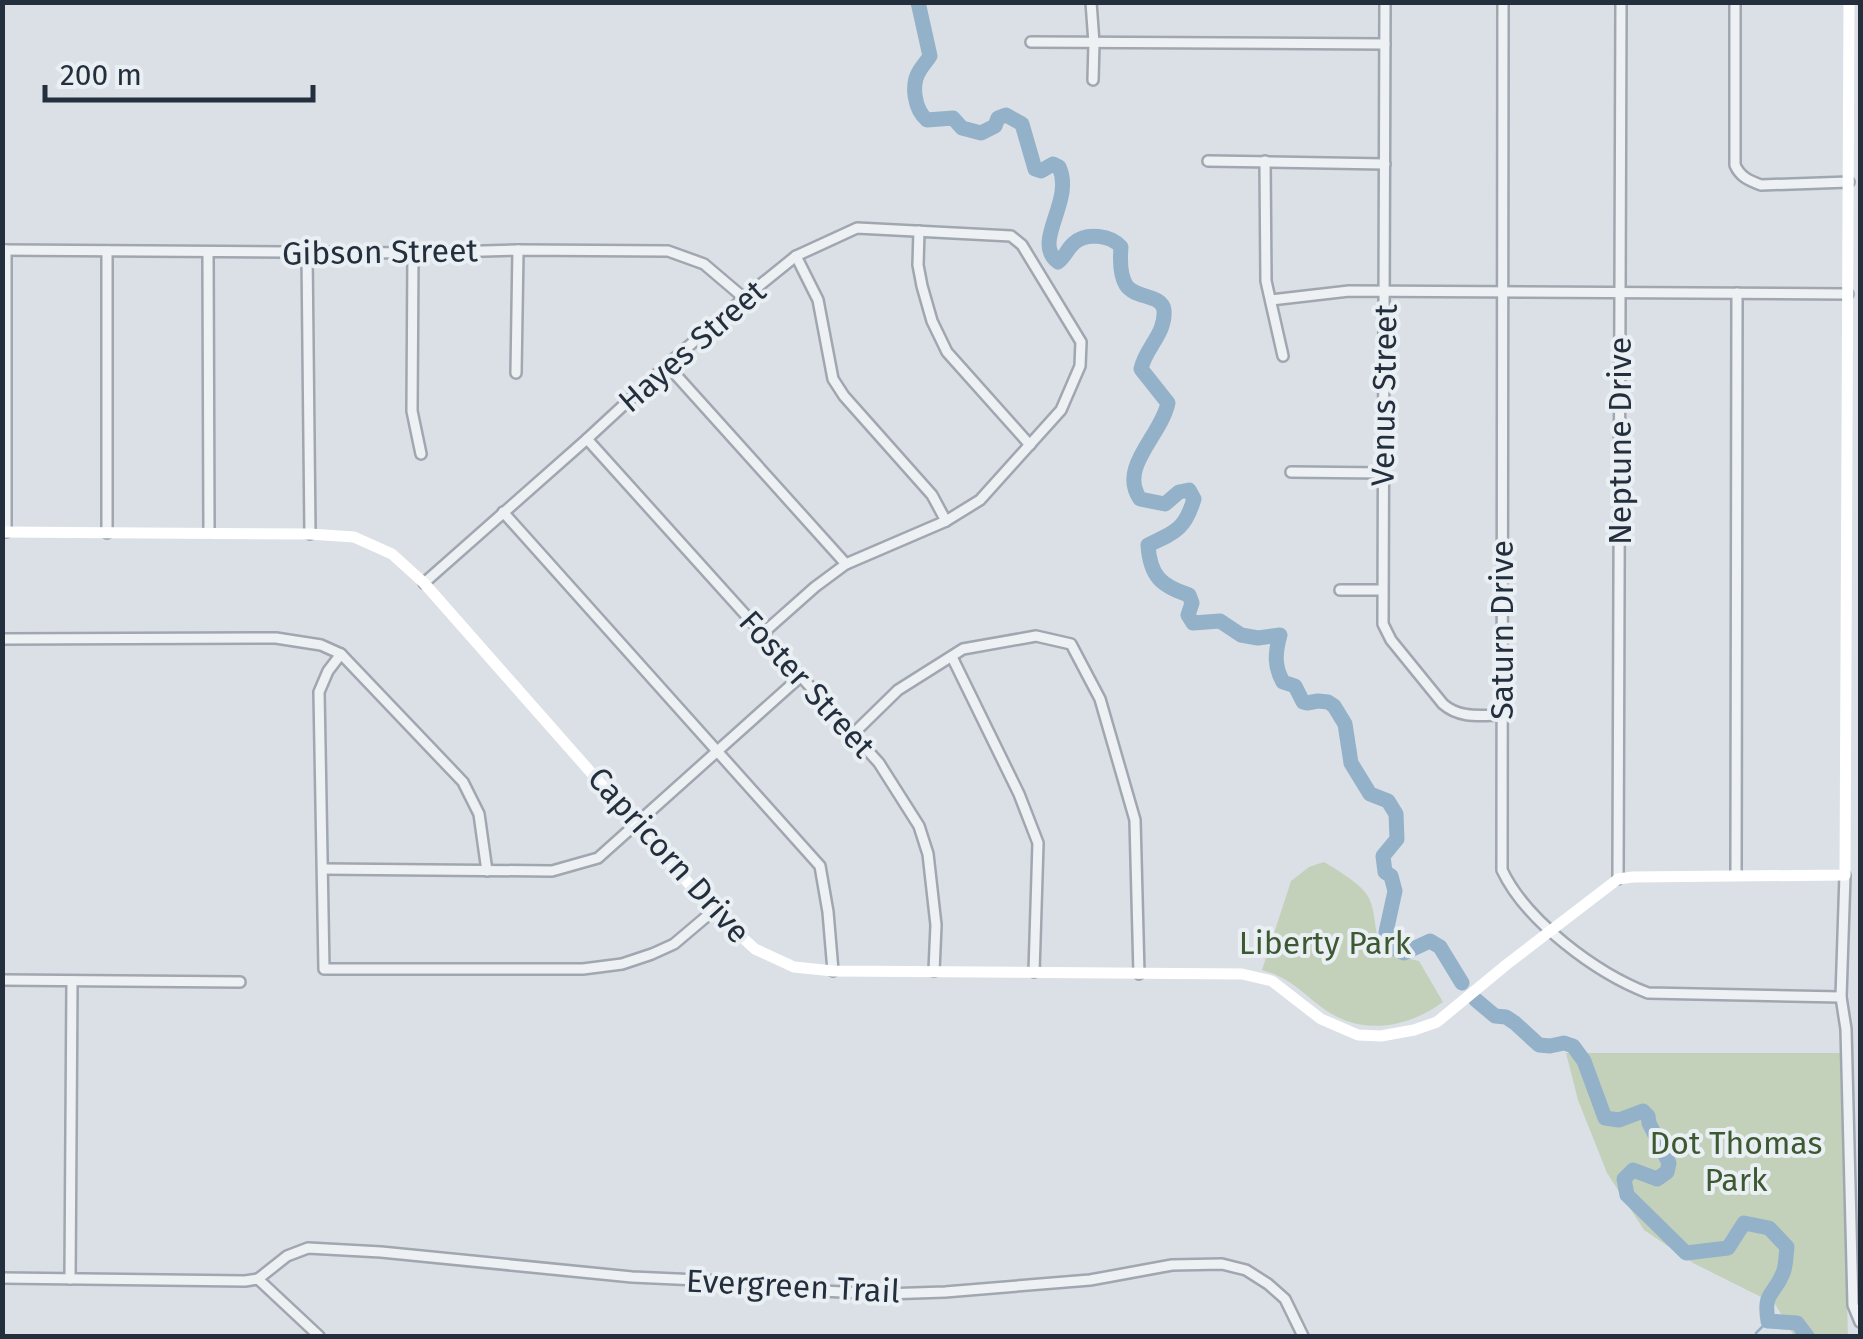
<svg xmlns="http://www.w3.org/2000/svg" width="1863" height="1339" font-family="'Fira Sans',sans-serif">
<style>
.green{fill:#c3d1bb}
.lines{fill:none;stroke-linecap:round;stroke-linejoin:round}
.stream{stroke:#93b2c9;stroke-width:2.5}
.river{stroke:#93b2c9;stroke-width:15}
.street-casing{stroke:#a0a7b0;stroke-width:14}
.street{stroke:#edf1f4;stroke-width:9}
.secondary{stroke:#fff;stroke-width:11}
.labels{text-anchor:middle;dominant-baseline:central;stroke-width:8;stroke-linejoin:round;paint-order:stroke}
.street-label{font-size:32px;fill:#242f3d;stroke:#eaeff4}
.park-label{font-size:32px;fill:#3c5931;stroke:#eaeff4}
</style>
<rect width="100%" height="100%" fill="#dbe0e6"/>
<g class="green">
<path d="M1324 862C1337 870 1362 884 1369 898 1377 915 1373 934 1384 953L1419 961 1443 1002C1409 1027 1364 1036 1327 1011 1302 994 1293 979 1262 970L1291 881 1309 867Z"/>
<path d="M1566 1053H1840L1848 1336H1794L1775 1304 1693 1263 1644 1230 1607 1173 1578 1100Z"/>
</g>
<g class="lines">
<path class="stream" d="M1756 1336V1333L1768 1321"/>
<g class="river">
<path d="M918 2 930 56C927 61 923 65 920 70 910 85 915 110 927 120L953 118 962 128 981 133 995 126 998 118 1006 115 1022 124 1035 169 1041 171 1053 164 1059 167C1075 201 1031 242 1058 262 1065 257 1067 249 1074 243 1086 232 1111 235 1121 247 1120 259 1120 275 1126 285 1135 299 1162 294 1164 310 1166 334 1145 348 1141 369L1168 403C1161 436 1118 467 1140 499L1165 504 1179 492 1189 490 1194 499C1185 529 1176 532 1148 545 1150 576 1161 586 1189 595L1192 603 1188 615 1193 623 1220 621 1241 635 1258 638 1280 635C1275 653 1274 666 1283 682L1295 686 1303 702 1307 703 1318 701 1328 702 1334 706 1345 724 1351 763 1370 794 1388 801 1396 814 1397 839 1383 856 1385 872 1391 876 1395 891 1386 932 1395 949 1404 953 1430 941 1440 947 1462 983"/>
<path d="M1476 1000 1495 1016 1506 1017 1515 1023 1539 1045 1550 1046 1564 1043 1573 1046 1584 1061 1605 1118 1619 1120 1643 1111 1648 1116 1649 1123 1669 1163 1667 1172 1657 1179 1633 1170 1624 1179 1627 1195 1686 1253 1728 1248 1744 1223 1769 1228 1787 1247C1786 1255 1786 1266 1783 1273 1774 1296 1763 1291 1768 1321L1797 1323 1807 1336"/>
</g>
<g class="street-casing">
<g id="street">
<path d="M1091 2 1094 43 1093 80"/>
<path d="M1385 2 1383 624 1391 640 1443 704C1460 719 1481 715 1502 715"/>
<path d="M1503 2 1502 870C1526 921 1596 973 1648 993L1841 997"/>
<path d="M1735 2V165C1740 177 1750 181 1761 185L1849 182"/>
<path d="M1031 42 1385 44"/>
<path d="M1208 161 1385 164"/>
<path d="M1265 161 1266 281 1283 356"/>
<path d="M919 231 918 265 922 286 932 321 947 352 1030 445"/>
<path d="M2 250 413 253 518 250 668 251 704 264 744 298"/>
<path d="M6 250V532"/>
<path d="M208 252 209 532"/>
<path d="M307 253 310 534"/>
<path d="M413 253 412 411 421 454"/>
<path d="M796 256 818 300 833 379 844 396 932 495 946 521"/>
<path d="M1271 300 1349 291 1848 294"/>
<path d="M667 365 846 564"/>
<path d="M516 373 518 250"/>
<path d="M587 439 879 763 919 826 928 854 936 925 934 971"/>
<path d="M1291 472 1383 473"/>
<path d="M503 512 820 866 828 912 833 971"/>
<path d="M107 533V251"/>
<path d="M424 583 587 439 667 365 744 298 796 256 857 228 1011 236 1022 245 1081 342 1080 366 1061 410 980 500 946 521 846 564 815 587 762 634"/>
<path d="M1340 590H1382"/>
<path d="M2 639 276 638 321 645 341 654 463 782 479 814 487 871"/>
<path d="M341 654 328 671 319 692 324 969H583L622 964 652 954 674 944 713 911"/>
<path d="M952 657 1019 794 1038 843 1034 972"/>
<path d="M853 734 898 690 963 649 1036 636 1071 644 1100 699 1135 820 1139 974"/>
<path d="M323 869 552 871 598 858 800 677"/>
<path d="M1736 874 1737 293"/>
<path d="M1845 875 1841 997 1846 1029 1853 1305 1860 1322"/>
<path d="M1618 879 1621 2"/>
<path d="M2 980 240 982"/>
<path d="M2 1278 245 1281 258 1279 319 1336"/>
<path d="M70 1279 72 981"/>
<path d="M258 1279 287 1256 308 1248 381 1252 632 1277 720 1281 822 1291 884 1294 945 1292 1053 1283 1090 1280 1172 1265 1222 1264 1246 1270 1268 1284 1285 1299 1303 1336"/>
</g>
</g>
<use href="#street" class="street"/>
<path class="secondary" d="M2 532 310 534 354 537 392 554 424 583 713 911 755 949 794 967 833 971 1242 974 1272 981 1321 1019 1358 1035 1381 1036 1414 1030 1437 1022 1506 965 1618 879 1633 877 1845 875 1849 2"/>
</g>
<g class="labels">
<g class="street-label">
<text transform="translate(380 252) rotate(-1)">Gibson Street</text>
<text transform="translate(692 346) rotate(-41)">Hayes Street</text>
<text transform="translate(1384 395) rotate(-89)">Venus Street</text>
<text transform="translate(1620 441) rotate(-90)">Neptune Drive</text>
<text transform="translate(1502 630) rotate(-90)">Saturn Drive</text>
<text transform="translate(807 684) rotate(48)">Foster Street</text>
<text transform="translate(669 855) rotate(48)">Capricorn Drive</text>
<text transform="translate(793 1286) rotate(3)">Evergreen Trail</text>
</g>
<g class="park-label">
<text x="1325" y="943">Liberty Park</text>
<text x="1736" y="1143">Dot Thomas<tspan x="1736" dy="37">Park</tspan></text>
</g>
</g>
<rect width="1863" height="1339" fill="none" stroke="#242f3d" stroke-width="10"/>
<path d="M45 85v15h268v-15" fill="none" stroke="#242f3d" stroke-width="5"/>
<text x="60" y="85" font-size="30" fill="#242f3d" stroke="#eaeff4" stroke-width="8" paint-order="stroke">200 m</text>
</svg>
